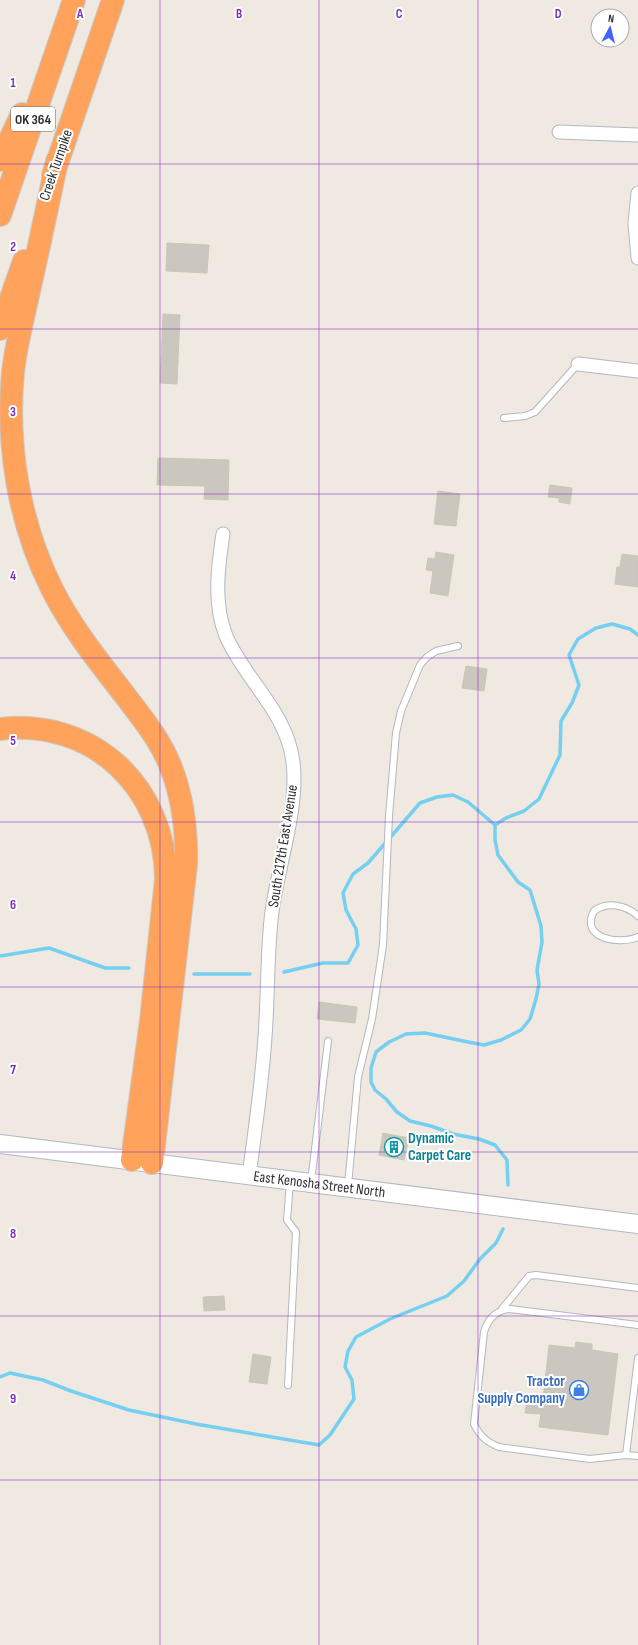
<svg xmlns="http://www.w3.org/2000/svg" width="638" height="1645" font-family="'Sofia Sans Condensed',sans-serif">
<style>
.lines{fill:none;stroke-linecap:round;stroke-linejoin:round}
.stream{stroke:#75cff0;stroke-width:3.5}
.building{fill:#cbc7bf;stroke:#cbc5ba}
.lane-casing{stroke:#b4b7c1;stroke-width:8}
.street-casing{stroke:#b4b7c1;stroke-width:15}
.secondary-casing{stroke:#b4b7c1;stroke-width:20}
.highway-casing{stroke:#c9c9c9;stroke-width:24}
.lane{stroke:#fff;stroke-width:6}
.street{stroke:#fff;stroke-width:13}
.secondary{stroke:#fff;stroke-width:18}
.highway{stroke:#ffa35c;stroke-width:22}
.grid{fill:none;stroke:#7b2cbf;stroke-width:1;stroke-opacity:0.55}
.labels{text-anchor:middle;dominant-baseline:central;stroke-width:4;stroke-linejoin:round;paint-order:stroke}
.shield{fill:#fff;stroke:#6d6d6d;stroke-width:1}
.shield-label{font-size:14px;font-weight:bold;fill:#2e2e2e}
.street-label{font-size:15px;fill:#2e2e2e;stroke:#fff}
.culture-label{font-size:15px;font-weight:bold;fill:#0d838f;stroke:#fff;text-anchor:start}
.shop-label{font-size:15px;font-weight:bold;fill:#366cbe;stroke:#fff;text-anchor:end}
.grid-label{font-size:13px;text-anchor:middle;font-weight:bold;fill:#7b2cbf;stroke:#fff;stroke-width:4;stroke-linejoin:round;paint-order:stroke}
</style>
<rect width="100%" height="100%" fill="#efe9e1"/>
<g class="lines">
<g class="stream">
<path d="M495 825 506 818 524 811 539 799 560 755 561 721 572 703 579 685 569 655 578 639 596 628 612 624 630 629 638 635"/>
<path d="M0 956 49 948 105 968H129"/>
<path d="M284 972 323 963H348L358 945 356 929 346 910 343 893 353 874 368 863 420 803 437 797 453 795 468 802 495 825V840L498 855 518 882 530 890 541 926 542 942 537 970 539 984 536 999 530 1019 521 1030 501 1040 484 1045 468 1042 425 1033 406 1034 389 1042 376 1052 371 1068V1082L375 1090 386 1099 397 1112 410 1121 431 1126 453 1134 479 1139 495 1145 507 1160 508 1185"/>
<path d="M194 974H250"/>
<path d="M0 1377 10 1373 43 1380 71 1391 129 1410 196 1424 319 1445 330 1435 354 1399 352 1380 345 1367 348 1351 356 1337 390 1319 447 1296 464 1281 480 1259 496 1243 503 1229"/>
</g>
</g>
<g class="building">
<path d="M167 243 209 245 207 273 166 271Z"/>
<path d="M163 314 180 315 177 384 160 383Z"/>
<path d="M158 458 229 460 228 500 204 499 205 486 157 485Z"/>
<path d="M550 485 572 488 570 504 559 502V498L548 497Z"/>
<path d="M438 491 460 494 456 526 434 524Z"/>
<path d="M436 552 454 555 448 596 430 593 433 571 426 570 428 558 435 559Z"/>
<path d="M622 554 638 556V587L615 584 617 567H620Z"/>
<path d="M466 666 487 669 484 691 462 688Z"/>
<path d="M319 1002 357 1007 355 1023 317 1019Z"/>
<path d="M383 1133 409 1138 404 1160 379 1155Z"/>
<path d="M224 1296 225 1310 204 1311 203 1297Z"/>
<path d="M576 1342 592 1344V1350L618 1354 608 1435 539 1427 541 1414 525 1413 527 1398 543 1399 549 1345 575 1348Z"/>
<path d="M253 1354 271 1357 267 1384 249 1382Z"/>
</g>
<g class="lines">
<g class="lane-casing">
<g id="lane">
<path d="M504 418 525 416 535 412 578 364"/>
<path d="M638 916C626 905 607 901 594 911 579 939 620 945 638 937"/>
<path d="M311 1182 328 1041"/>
<path d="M348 1185 358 1077 372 1019 383 945 389 816 396 733 401 711 420 665 427 657 436 651 458 646"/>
<path d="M502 1309 529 1276 536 1275 638 1288"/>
<path d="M638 1325 510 1309C496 1310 488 1319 484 1332L474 1424C480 1436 486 1442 499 1447L590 1459 626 1455 638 1456"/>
<path d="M288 1385 296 1232 287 1220 290 1182"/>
<path d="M626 1455 638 1358"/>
</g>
</g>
<g class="street-casing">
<g id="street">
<path d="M559 132 638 135"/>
<path d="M638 193 635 223 638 258"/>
<path d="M578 364 638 371"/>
<path d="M223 534C218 567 213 603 226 636 245 680 287 712 293 762 299 811 276 870 271 920 267 959 268 998 265 1037 262 1084 255 1130 249 1176"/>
</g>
</g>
<g class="secondary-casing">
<g id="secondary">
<path id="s1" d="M0 1144 638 1224"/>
</g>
</g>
<g class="highway-casing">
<g id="highway">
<path d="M0 160 22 114"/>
<path d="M57 161C48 204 39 247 29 291 23 318 16 345 13 372 6 445 19 523 52 589 72 629 100 663 127 698 143 719 160 740 170 765 183 797 187 830 186 865L152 1163"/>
<path d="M53 175 113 0"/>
<path d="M0 215 74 0"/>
<path d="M0 329 24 261"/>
<path d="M0 729C93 718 165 787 166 879L151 1020 132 1160"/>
</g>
</g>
<use href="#lane" class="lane"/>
<use href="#street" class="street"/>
<use href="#secondary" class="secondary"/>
<use href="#highway" class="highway"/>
</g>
<path class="grid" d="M160 0V1645M319 0V1645M478 0V1645M0 164H638M0 329H638M0 494H638M0 658H638M0 822H638M0 987H638M0 1152H638M0 1316H638M0 1480H638"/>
<defs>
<g id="building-ring" transform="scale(1)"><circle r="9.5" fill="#fff" stroke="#0f9aa8" stroke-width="1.5"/><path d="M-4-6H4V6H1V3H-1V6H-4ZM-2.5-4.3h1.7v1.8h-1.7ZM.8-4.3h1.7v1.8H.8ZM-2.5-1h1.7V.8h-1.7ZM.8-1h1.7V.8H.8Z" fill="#0f9aa8"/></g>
<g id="shop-ring" transform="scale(1)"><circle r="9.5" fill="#fff" stroke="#3f7fe0" stroke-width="1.5"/><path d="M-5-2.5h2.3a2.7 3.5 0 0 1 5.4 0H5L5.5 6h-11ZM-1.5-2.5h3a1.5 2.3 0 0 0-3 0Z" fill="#3f7fe0"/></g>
</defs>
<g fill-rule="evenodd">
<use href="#building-ring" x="394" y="1147"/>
<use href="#shop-ring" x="579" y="1390"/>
</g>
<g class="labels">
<rect class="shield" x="11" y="107" width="44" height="24" rx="3"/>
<g class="shield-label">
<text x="33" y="119">OK 364</text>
</g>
<g class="street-label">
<text transform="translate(56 165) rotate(-71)">Creek Turnpike</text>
<text transform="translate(283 846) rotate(-81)">South 217th East Avenue</text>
<text stroke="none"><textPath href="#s1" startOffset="322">East Kenosha Street North</textPath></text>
</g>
<g class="culture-label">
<text x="408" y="1138">Dynamic<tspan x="408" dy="17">Carpet Care</tspan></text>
</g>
<g class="shop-label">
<text x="565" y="1381">Tractor<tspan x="565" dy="17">Supply Company</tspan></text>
</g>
</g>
<g class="grid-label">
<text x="80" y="18">A</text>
<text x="239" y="18">B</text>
<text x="399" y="18">C</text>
<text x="558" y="18">D</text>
<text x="13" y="87">1</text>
<text x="13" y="251">2</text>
<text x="13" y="416">3</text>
<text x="13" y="580">4</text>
<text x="13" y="745">5</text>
<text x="13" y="909">6</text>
<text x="13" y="1074">7</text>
<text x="13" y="1238">8</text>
<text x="13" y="1403">9</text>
</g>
<g transform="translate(610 28) rotate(7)"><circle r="19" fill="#ffffff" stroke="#ababab"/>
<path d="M0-3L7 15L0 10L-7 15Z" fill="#4264fb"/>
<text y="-6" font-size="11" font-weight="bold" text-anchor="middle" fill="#2e2e2e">N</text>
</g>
</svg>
